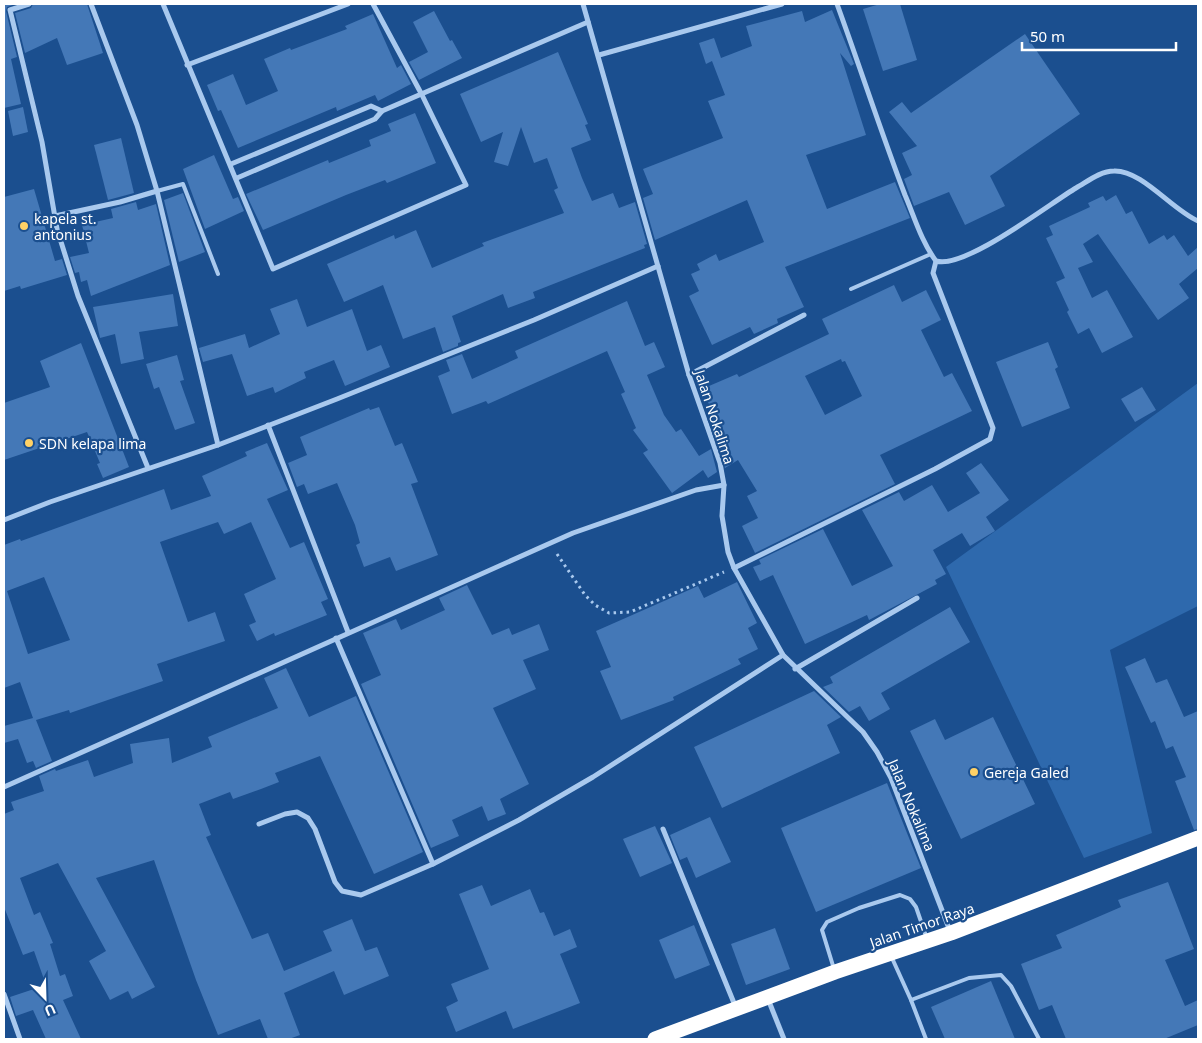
<svg xmlns="http://www.w3.org/2000/svg" width="1202" height="1043" font-family="'Noto Sans',sans-serif">
<style>
.green{fill:#2e69ad}
.building{fill:#4478b7;fill-rule:evenodd}
.lines{fill:none;stroke-linecap:round;stroke-linejoin:round}
.path{stroke:#a9c9ee;stroke-width:3;stroke-dasharray:2.5 4;stroke-linecap:butt}
.lane{stroke:#a9c9ee;stroke-width:4}
.street{stroke:#a9c9ee;stroke-width:5}
.highway{stroke:#fff;stroke-width:15}
.poi-dot{fill:#ffd166;stroke:#1b4f8f;stroke-width:2}
.labels{text-anchor:middle;dominant-baseline:central;stroke-width:4.5;stroke-linejoin:round;paint-order:stroke}
.poi-label{font-size:14px;fill:#fff;stroke:#1b4f8f;text-anchor:start}
.street-label{font-size:14px;fill:#fff;stroke:#1b4f8f}
</style>
<rect width="100%" height="100%" fill="#1b4f8f"/>
<path class="green" d="M1198 383V606L1110 650 1152 833 1084 858 946 567Z"/>
<g class="building">
<path d="M4 4H15L7 7 6 11 17 57 11 59 21 104 4 108Z"/>
<path d="M33 4H87L103 53 67 65 57 38 25 53 15 13 31 8Z"/>
<path d="M880 4H900L917 60 883 71 863 9Z"/>
<path d="M832 10 854 64 851 66 840 53 866 135 806 155 827 209 895 182 910 218 785 267 804 307 777 319 778 323 754 334 750 327 712 345 689 296 699 291 691 274 700 270 697 264 716 254 719 261 764 242 747 200 655 240 643 198 653 194 643 169 723 138 708 101 725 95 712 61 706 64 699 43 714 38 721 58 752 46 746 26 802 11 805 22Z"/>
<path d="M434 11 450 41 452 40 462 58 419 80 409 62 428 52 413 22Z"/>
<path d="M373 14 397 68 401 65 411 84 378 101 375 95 337 111 336 107 238 148 221 110 218 111 207 85 233 74 246 105 278 91 264 59 290 48 291 50 347 29 345 26Z"/>
<path d="M1025 34 1080 114 990 176 1005 206 965 225 949 192 914 206 904 179 912 175 902 153 917 146 889 112 902 102 911 113Z"/>
<path d="M558 52 588 124 585 125 591 140 571 148 582 178 592 201 613 193 619 208 635 202 647 244 644 245 645 248 533 292 535 298 508 308 503 294 452 316 461 342 458 343V346L443 352 435 327 403 339 383 285 344 302 327 264 394 235 395 239 416 230 432 268 484 246 482 243 564 213 554 190 558 188 547 158 534 163 521 127 508 166 494 162 503 132 481 142 460 94Z"/>
<path d="M23 107 28 132 13 136 8 111Z"/>
<path d="M415 113 436 163 387 183 385 180 346 195 263 230 246 194 328 160 329 163 371 146 369 140 391 131 388 124Z"/>
<path d="M121 138 134 193 108 200 94 145Z"/>
<path d="M214 155 233 199 238 197 244 211 205 229 183 169Z"/>
<path d="M34 189 55 261 62 259 67 275 21 289 20 286 4 291V197Z"/>
<path d="M183 193 205 252 179 262 164 200Z"/>
<path d="M1116 195 1126 214 1132 211 1149 244 1164 235 1167 240 1174 235 1188 256 1198 247V268L1179 284 1189 298 1158 320 1098 234 1083 244 1093 262 1078 268 1092 298 1107 290 1133 337 1102 353 1089 328 1078 334 1067 312 1069 310 1056 282 1065 278 1046 238 1053 235 1049 226 1090 207 1088 203 1103 196 1106 201Z"/>
<path d="M136 202 138 210 156 204 170 265 91 296 87 280 81 282 79 272 75 273 70 257 89 253 82 225 113 218 111 209Z"/>
<path d="M894 285 902 302 926 290 941 320 921 330 944 377 952 373 972 411 880 455 895 484 755 553 742 526 758 518 747 496 757 491 738 460 725 468 718 445 726 441 702 389 737 374 739 377 829 334 822 319ZM841 359 842 362 845 361 862 396 825 415 805 376Z"/>
<path d="M173 294 178 326 139 332 144 359 121 364 115 334 100 338 93 307Z"/>
<path d="M297 299 307 327 352 309 367 351 381 345 390 367 345 386 334 360 304 372 306 378 275 393 273 387 247 396 232 354 203 362 199 348 245 334 249 348 280 334 270 309Z"/>
<path d="M627 301 645 346 654 342 665 367 647 375 664 415 676 432 681 429 699 456 711 449 717 472 708 478 703 470 672 493 643 453 648 450 633 430 636 428 621 394 625 392 607 351 488 404 486 401 452 414 438 376 450 371 446 360 462 354 472 379 518 358 515 351Z"/>
<path d="M1048 342 1058 367 1055 369 1070 408 1022 427 996 362Z"/>
<path d="M81 343 129 467 103 478 97 464 100 463 87 432 4 460V403L50 387 40 361Z"/>
<path d="M177 355 184 380 180 381 195 423 175 430 159 387 154 389 146 364Z"/>
<path d="M1142 387 1156 410 1135 422 1121 399Z"/>
<path d="M379 407 395 446 402 443 418 482 411 484 438 555 396 571 390 557 364 567 356 545 360 543 355 525 337 483 308 494 304 484 297 487 288 463 307 455 300 437 369 408 370 410Z"/>
<path d="M267 443 288 490 267 499 290 548 304 542 328 599 321 602 327 615 275 636 274 633 257 641 249 625 256 622 244 594 276 579 251 522 224 534 218 522 160 542 188 622 215 612 225 641 157 664 163 681 70 713 69 710 36 720 52 761 36 768 33 761 27 763 18 739 4 743V726L33 718 20 682 4 688V545L20 539 21 541 164 489 171 510 211 496 202 476 247 456 245 452ZM44 577 70 640 28 654 7 591Z"/>
<path d="M981 463 1009 500 986 517 995 531 970 546 962 533 933 550 946 574 935 580 937 584 869 620 867 615 805 644 773 575 760 581 753 567 761 564 759 560 823 529 852 586 893 566 862 510 899 492 904 501 932 485 948 512 980 493 966 473Z"/>
<path d="M737 582 757 623 748 628 758 649 738 659 741 664 673 697 674 700 621 720 600 671 611 667 596 631 698 586 704 598Z"/>
<path d="M467 585 492 635 509 628 512 635 539 624 549 650 523 660 536 689 493 708 529 784 500 799 506 814 488 821 482 806 452 820 459 836 431 848 361 684 381 675 363 633 396 619 401 630 445 610 439 598Z"/>
<path d="M950 607 970 642 881 693 890 709 869 721 860 706 849 712 823 687 833 683 830 677Z"/>
<path d="M1145 658 1156 683 1167 679 1184 717 1198 711V829L1194 830 1175 781 1186 777 1173 746 1166 749 1155 721 1151 723 1125 667Z"/>
<path d="M286 668 309 717 356 696 423 852 374 874 320 756 275 773 279 782 261 789 233 799 230 792 199 804 211 835 206 837 252 939 268 933 284 971 332 951 323 931 352 919 365 951 377 947 389 976 344 995 334 971 284 993 300 1035 289 1039H268L260 1019 218 1035 196 980 154 860 96 878 155 987 132 999 128 991 110 1000 89 961 106 951 58 863 20 878 34 915 40 912 53 943 50 944 60 976 65 974 73 996 63 1000 81 1039H46L33 1010 16 1016 10 997 46 985 34 951 23 955 4 907V814L14 810 11 802 44 791 39 776 55 769 56 771 88 760 94 777 133 763 130 744 169 738 172 763 212 747 208 737 278 708 264 678Z"/>
<path d="M814 691 841 717 827 725 840 753 722 808 694 747Z"/>
<path d="M993 717 1035 804 961 839 910 731 935 719 945 740Z"/>
<path d="M887 783 921 868 816 912 781 828Z"/>
<path d="M710 817 731 862 696 878 687 857 680 860 670 835Z"/>
<path d="M655 826 672 863 640 877 623 839Z"/>
<path d="M1168 882 1194 949 1165 960 1185 1006 1198 1000V1025L1164 1039H1066L1052 1005 1039 1010 1021 964 1062 948 1056 935 1121 907 1118 900Z"/>
<path d="M482 885 491 906 530 889 540 913 544 912 554 936 570 929 577 947 560 954 580 1003 513 1029 506 1011 456 1032 446 1007 458 1001 451 984 489 969 459 894Z"/>
<path d="M694 925 710 965 675 979 659 940Z"/>
<path d="M775 928 790 969 746 985 731 944Z"/>
<path d="M991 981 1015 1039H945L931 1007Z"/>
</g>
<g class="lines">
<path class="path" d="M557 554 585 595 595 605 609 613 630 612 724 572"/>
<g class="lane">
<path d="M157 191 183 184 218 274"/>
<path d="M851 289 931 254"/>
<path d="M892 958 911 1000 969 978 1001 975 1011 986 1039 1039"/>
<path d="M834 969 822 930 827 922 859 908 900 895 910 899 916 907 927 939"/>
<path d="M911 1000 926 1039"/>
</g>
<g class="street">
<path d="M29 4 10 10 42 142 57 229 78 296 148 468"/>
<path d="M91 4 137 125 157 191 218 445"/>
<path d="M163 4 273 269 466 185 422 95 373 4"/>
<path d="M583 4 689 375 720 463 724 485 722 516 728 552 734 568 783 655 863 732 877 752 891 778 950 931"/>
<path d="M837 4C860 67 881 132 905 195 914 216 922 243 936 261 964 270 1049 204 1076 188 1087 182 1100 171 1114 171 1142 170 1172 210 1198 221"/>
<path d="M599 55 782 4"/>
<path d="M187 65 348 4"/>
<path d="M231 164 371 106 382 111"/>
<path d="M237 178 375 119 382 111 588 22"/>
<path d="M55 216 120 202 157 191"/>
<path d="M689 375 804 315"/>
<path d="M268 425 348 632"/>
<path d="M4 520 50 502 218 445 337 399 534 320 658 266"/>
<path d="M734 568 935 469 990 439 993 428 933 273 936 261"/>
<path d="M336 638 433 864"/>
<path d="M795 669 917 598"/>
<path d="M4 787 573 533 696 490 724 485"/>
<path d="M259 824 285 814 297 812 308 818 315 829 335 882 342 891 361 895 433 864 519 820 593 777 783 655"/>
<path d="M663 829 736 1008"/>
<path d="M4 994 20 1039"/>
<path d="M768 999 784 1039"/>
</g>
<path class="highway" d="M655 1039 835 972 951 933 1198 838"/>
</g>
<g class="poi-dot">
<circle cx="24" cy="226" r="5"/>
<circle cx="29" cy="443" r="5"/>
<circle cx="974" cy="772" r="5"/>
</g>
<g class="labels">
<g class="poi-label">
<text x="34" y="218">kapela st.<tspan x="34" dy="16">antonius</tspan></text>
<text x="39" y="443">SDN kelapa lima</text>
<text x="984" y="772">Gereja Galed</text>
</g>
<g class="street-label">
<text transform="translate(715 417) rotate(72)">Jalan Nokalima</text>
<text transform="translate(912 805) rotate(67)">Jalan Nokalima</text>
<text transform="translate(922 925) rotate(-19)">Jalan Timor Raya</text>
</g>
</g>
<rect width="1202" height="1043" fill="none" stroke="#ffffff" stroke-width="10"/>
<g transform="translate(45 998) rotate(157)" stroke="#1b4f8f" stroke-width="4" paint-order="stroke">
<path d="M0-4L9 19L0 12L-9 19Z" fill="#ffffff"/>
<text y="-8" font-size="14" font-weight="bold" text-anchor="middle" fill="#ffffff">U</text>
</g>
<path d="M1022 42v8h154v-8" fill="none" stroke="#ffffff" stroke-width="2.5"/>
<text x="1030" y="42" font-size="15" fill="#ffffff" stroke="#1b4f8f" stroke-width="4" paint-order="stroke">50 m</text>
</svg>
